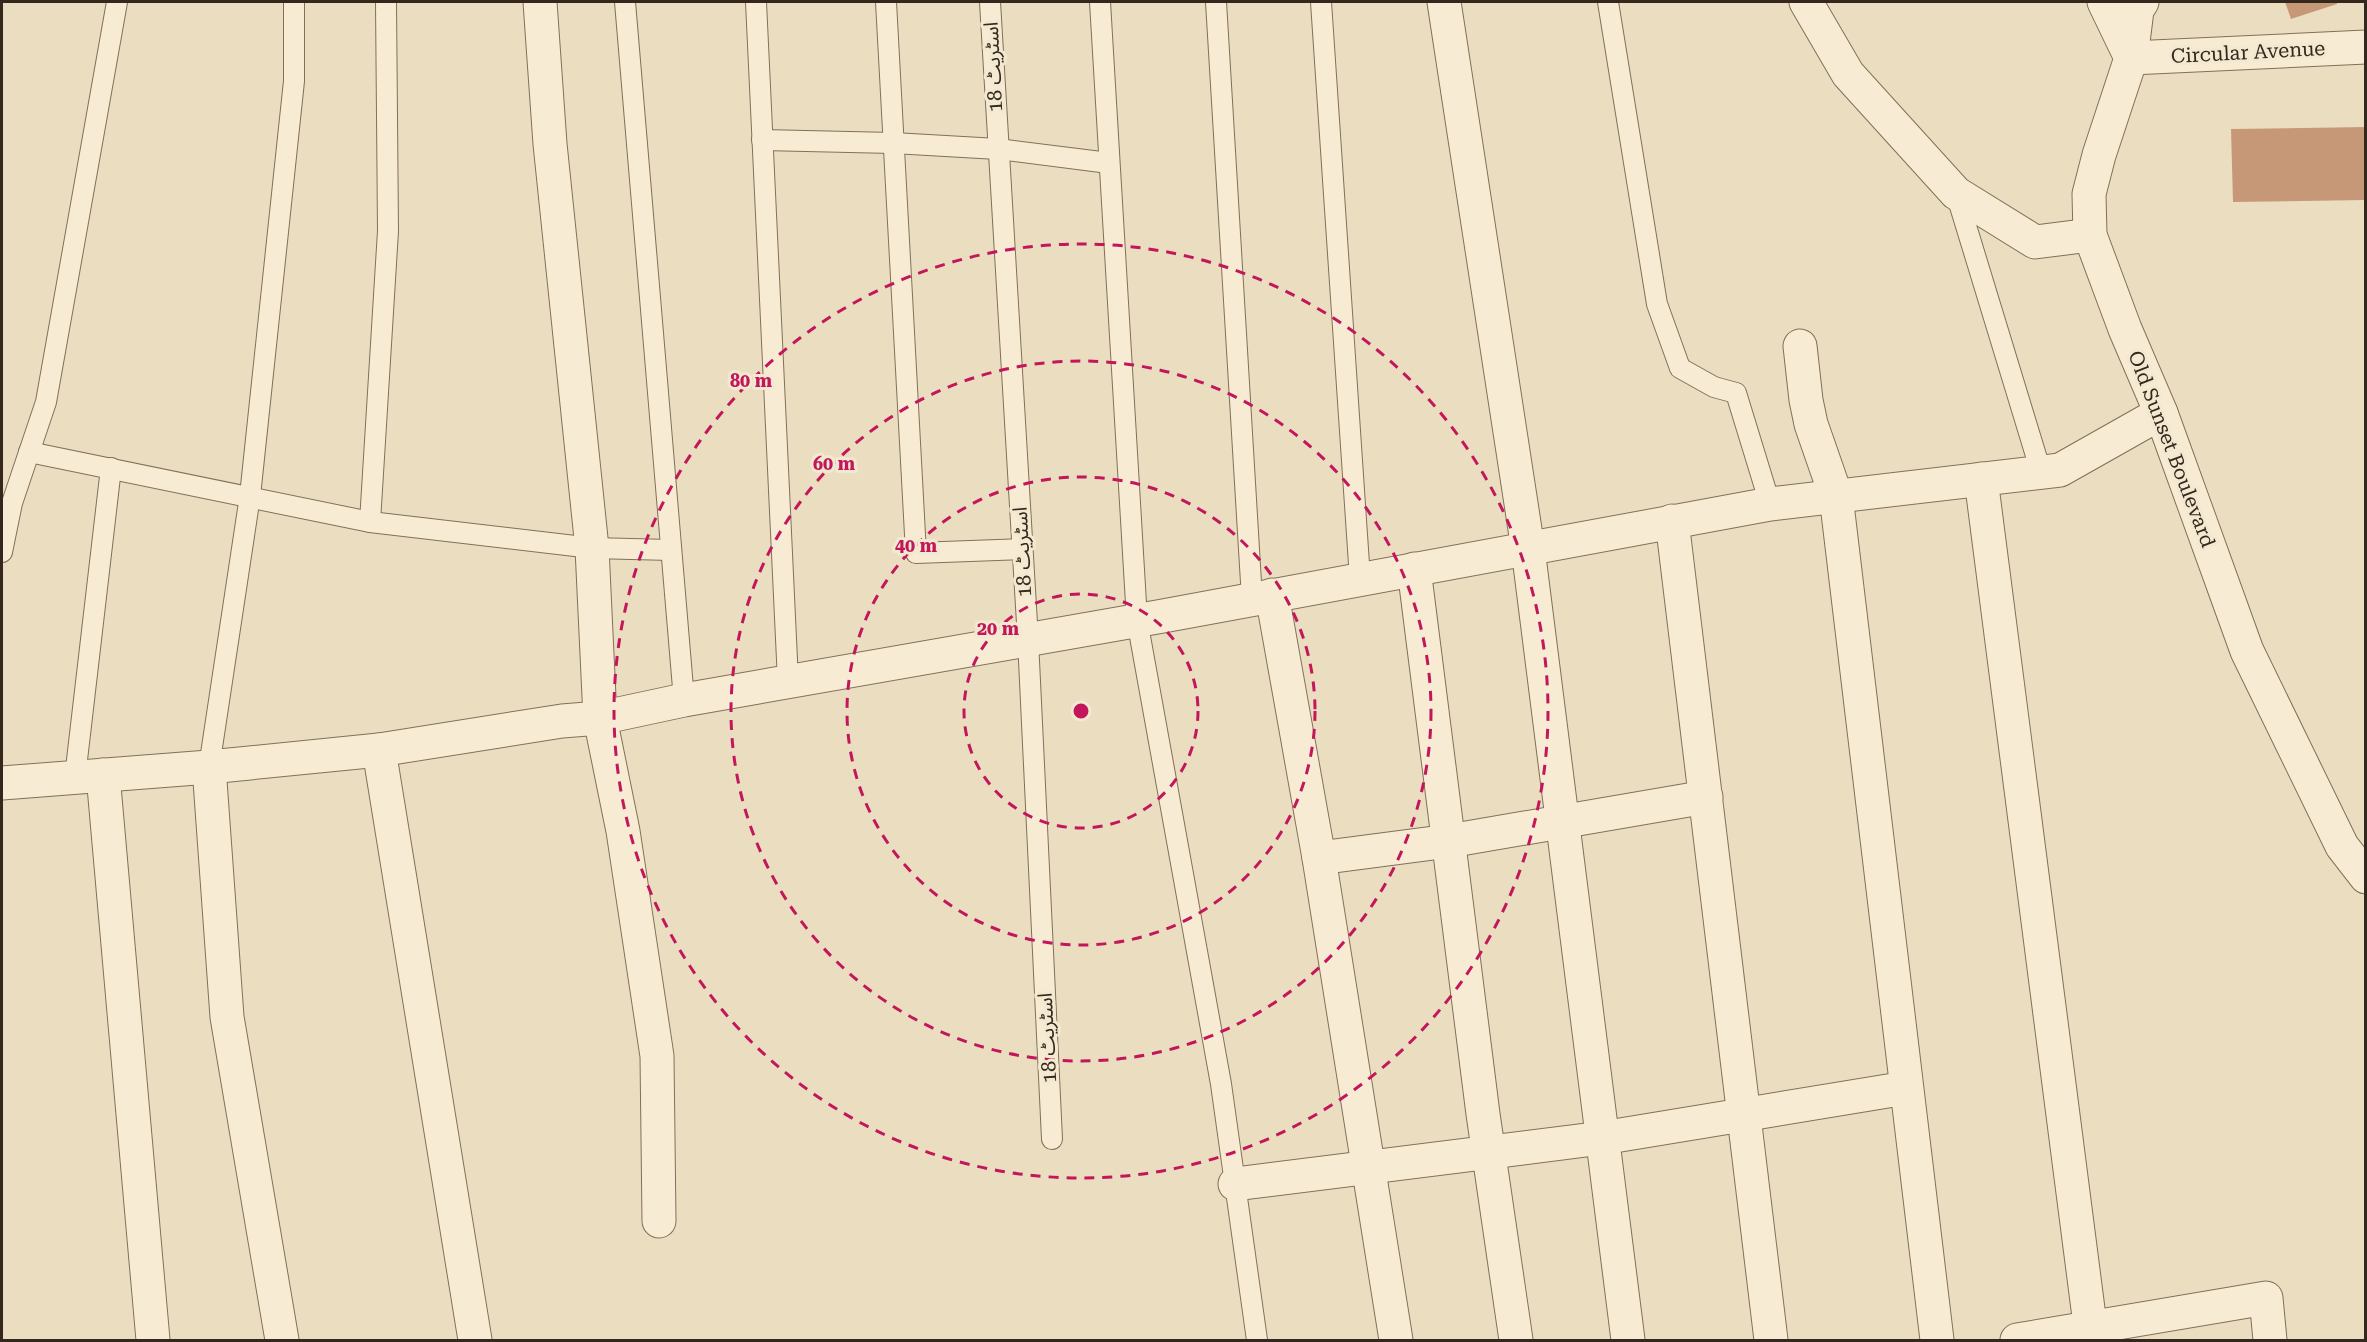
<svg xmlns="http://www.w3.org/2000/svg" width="2367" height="1342" font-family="'Roboto Serif','Noto Sans Arabic',serif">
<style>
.building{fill:#c79878}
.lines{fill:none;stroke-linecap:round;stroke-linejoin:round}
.service-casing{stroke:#836f59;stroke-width:22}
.minor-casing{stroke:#836f59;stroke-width:35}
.tertiary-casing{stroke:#836f59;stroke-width:35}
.service{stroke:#f7ebd3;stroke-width:20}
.minor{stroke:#f7ebd3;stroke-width:33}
.tertiary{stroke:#f7ebd3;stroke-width:33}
.ring{fill:none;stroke:#c2185b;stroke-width:3;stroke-dasharray:10 8}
.labels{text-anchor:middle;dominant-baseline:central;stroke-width:6;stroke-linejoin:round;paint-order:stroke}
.street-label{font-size:20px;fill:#34271d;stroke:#f3e8d0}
.centre{fill:#c2185b;stroke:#f3e8d0;stroke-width:3}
.ring-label{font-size:18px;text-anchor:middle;font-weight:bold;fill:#c2185b;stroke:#f3e8d0;stroke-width:6;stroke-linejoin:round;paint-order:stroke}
</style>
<rect width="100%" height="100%" fill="#ebdec0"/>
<g class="building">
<path d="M2285 2H2337V4L2291 19Z"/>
<path d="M2366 127V200L2233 202 2231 129Z"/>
</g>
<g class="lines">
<g class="service-casing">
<g id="service">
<path d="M625 2 684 700"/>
<path d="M756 2 788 681"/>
<path d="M886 2 916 553 1022 549"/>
<path d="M990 2 1028 640 1052 1139"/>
<path d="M1100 2 1137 620 1221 1084 1257 1340"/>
<path d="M1216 2 1252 599"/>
<path d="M1321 2 1360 579"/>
<path d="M1608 2 1657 304 1680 368 1714 387 1736 393 1770 504"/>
<path d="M762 140 893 143 998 149 1109 163"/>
<path d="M1956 193 2041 472"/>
<path d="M29 452 370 522 592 548 671 550"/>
<path d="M370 522 388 231 386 2"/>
<path d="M2 552 12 503 46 402 117 2"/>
<path d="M209 767 250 496 294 81V2"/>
<path d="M75 777 111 468"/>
</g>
</g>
<g class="minor-casing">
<g id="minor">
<path d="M540 2 550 144 592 548 600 718 623 831 657 1056 659 1221"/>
<path d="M1444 2 1528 549 1628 1340"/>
<path d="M1806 2 1848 74 1956 193 2035 242 2090 235"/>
<path d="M2104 2 2131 58"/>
<path d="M1800 346 1806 400 1811 424 1836 496 1937 1340"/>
<path d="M1981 479 2092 1340"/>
<path d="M1672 521 1771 1340"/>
<path d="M1414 569 1483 1114 1516 1340"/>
<path d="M1272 595 1319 858 1396 1340"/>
<path d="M379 750 475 1340"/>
<path d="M209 767 227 1017 282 1340"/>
<path d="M103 775 153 1340"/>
<path d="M2 783 209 767 379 750 562 721 600 718 684 700 1163 616 1770 504 2060 470 2161 413"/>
<path d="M1319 858 1449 841 1706 797"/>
<path d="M1235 1184 1602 1138 1906 1088"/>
<path d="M2017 1340 2266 1298 2270 1340"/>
</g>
</g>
<g class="tertiary-casing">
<g id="tertiary">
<path d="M2142 2 2137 10 2131 58 2099 155 2089 194 2090 235 2125 329 2161 413 2247 651 2342 846 2366 877"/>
<path d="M2131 58 2366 47"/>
</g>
</g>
<use href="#service" class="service"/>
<use href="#minor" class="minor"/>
<use href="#tertiary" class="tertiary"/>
</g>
<g class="ring">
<circle cx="1081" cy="711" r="117"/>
<circle cx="1081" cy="711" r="234"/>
<circle cx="1081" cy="711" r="350"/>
<circle cx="1081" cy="711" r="467"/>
</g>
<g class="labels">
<g class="street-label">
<text transform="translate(2248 52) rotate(-3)">Circular Avenue</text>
<text transform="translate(993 67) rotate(-93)">اسٹریٹ 18</text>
<text transform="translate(2172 449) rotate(69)">Old Sunset Boulevard</text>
<text transform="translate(1022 552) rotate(-93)">اسٹریٹ 18</text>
<text transform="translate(1047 1038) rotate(-93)">اسٹریٹ 18</text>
</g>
</g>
<circle cx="1081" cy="711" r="9" class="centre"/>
<g class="ring-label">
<text x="751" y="387">80 m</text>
<text x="834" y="470">60 m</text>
<text x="916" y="552">40 m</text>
<text x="998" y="635">20 m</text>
</g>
<rect width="2367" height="1342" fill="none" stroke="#34271d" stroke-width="6"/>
</svg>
